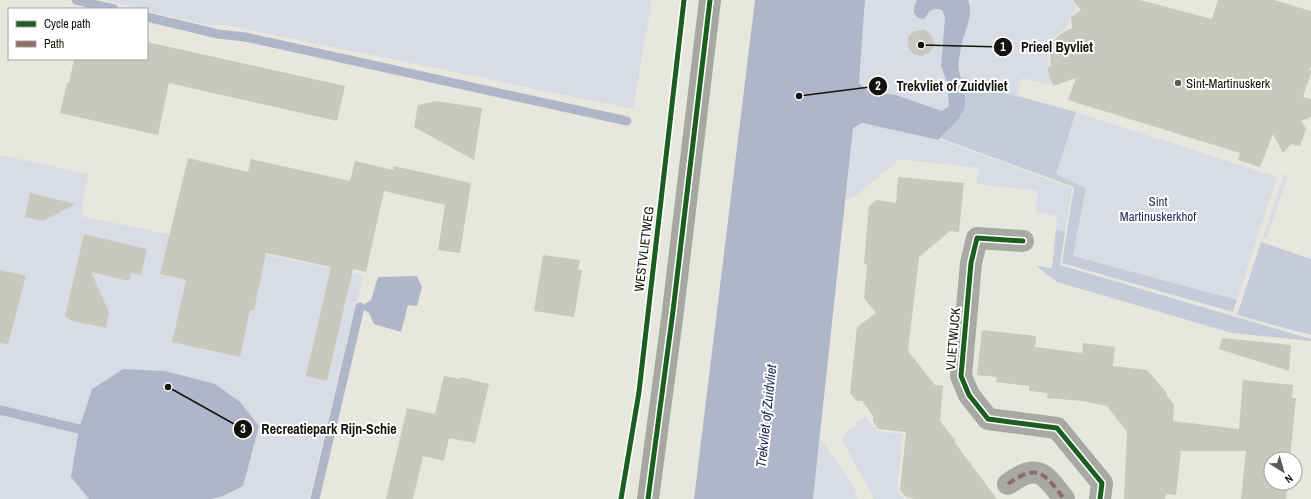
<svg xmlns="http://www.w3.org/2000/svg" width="1311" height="499" font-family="'Archivo Narrow',sans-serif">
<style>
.green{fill:#d9dce4}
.forest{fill:#c6cbd9}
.water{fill:#afb6ca}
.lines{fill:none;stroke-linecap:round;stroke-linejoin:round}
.stream{stroke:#afb6ca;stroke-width:9}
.building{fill:#c9c8bd}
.street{stroke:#a8a8a4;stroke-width:22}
.secondary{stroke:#a7a7a2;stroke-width:22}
.quiet{stroke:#8d6e63;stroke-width:4;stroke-dasharray:8 4;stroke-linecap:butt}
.cycleway-casing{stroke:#fff;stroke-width:8}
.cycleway{stroke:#1b5e20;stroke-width:5}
.poi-dot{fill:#5e5d55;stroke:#fff;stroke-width:1.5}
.labels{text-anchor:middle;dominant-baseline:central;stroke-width:4;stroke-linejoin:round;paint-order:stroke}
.poi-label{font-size:13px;fill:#13130c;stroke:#fff;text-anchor:start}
.park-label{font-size:13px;fill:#27315d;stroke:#fff}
.street-label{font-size:13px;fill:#13130c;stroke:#fff}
.water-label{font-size:14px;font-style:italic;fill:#1e2651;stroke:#fff}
.leader{fill:none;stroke:#13130c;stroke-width:1.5}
.callout-dot{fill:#13130c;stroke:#fff;stroke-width:1.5}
.mark-label{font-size:12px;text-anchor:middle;font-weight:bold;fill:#fff}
.callout-label{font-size:14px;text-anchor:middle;font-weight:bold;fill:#13130c;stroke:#fff;stroke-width:4;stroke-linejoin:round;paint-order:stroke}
</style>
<rect width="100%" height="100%" fill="#e8e7dd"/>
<g class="green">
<path d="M103 0H652L633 109 226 25H206L147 11V9H140Z"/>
<path d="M865 0H917L914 7 924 18C930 10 932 7 942 10L945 17 941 66 947 82 949 106 942 111 896 95 868 91 859 83Z"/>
<path d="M968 0H1081L1072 14 1066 28 1052 39 1047 52 1049 67 1054 73 1050 85 1022 78 1017 96 962 84C960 71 958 59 961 46 964 32 975 15 968 0Z"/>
<path d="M1076 112 1277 177 1237 300 1073 256 1086 188 1056 174Z"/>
<path d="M862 123 944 141 1072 188 1065 232 1056 230 1057 216 1036 213 1037 191 977 184 978 168 900 159 854 197 846 200 853 128Z"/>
<path d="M0 155 88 174 81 216 363 275 309 499H0Z"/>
<path d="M1284 174 1288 176 1267 238 1263 237Z"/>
<path d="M865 416 877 431 903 434 897 490 904 499H873V497L841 438Z"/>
<path d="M820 438 854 487 857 499H813Z"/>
</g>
<g class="forest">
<path d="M962 84 1017 96 1076 112 1056 174 1086 188 1073 256 1237 300 1233 312 1062 263 1074 187 940 138 960 117 966 100Z"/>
<path d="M1056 230 1065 232 1060 265 1311 339V341L1232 333 1057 282 1036 266 1052 268Z"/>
<path d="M1261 242 1311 259V335L1237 315Z"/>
</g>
<g class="water">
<path d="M755 0H865L859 83 868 91 896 95 942 111 949 106 947 82 941 66 945 17 942 10C932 7 930 10 924 19L918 18 914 13V7L917 0H968C975 16 963 33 961 48 960 55 958 63 959 70 961 79 967 98 965 106 962 119 949 128 940 138L939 140 862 123 853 128 813 499H694Z"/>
<path d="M417 276 422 287 417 306 408 305 401 332 374 324 369 313 360 307 371 300 378 277Z"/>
<path d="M123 369 165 371 215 384 240 402 259 426 243 486 223 496 212 499H89L71 477 79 429 92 389Z"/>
</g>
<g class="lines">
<g class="stream">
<path d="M76 0 114 9"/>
<path d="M147 17 218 34 245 37 627 121"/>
<path d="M0 410 79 429"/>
<path d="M315 499 360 307"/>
</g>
</g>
<g class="building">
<path d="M1073 0H1140L1212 19 1218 0H1274L1311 11V66L1309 70H1311V73L1303 97 1311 99V117L1301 121 1306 129 1300 146 1291 144 1283 153 1273 134 1260 167 1238 160 1240 153 1068 100 1076 78 1053 86 1047 68 1051 65 1049 45 1060 34 1072 28 1071 17 1081 10Z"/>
<path d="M925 30 931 35 935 44 930 52 922 56 913 54 908 47V37L915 31Z"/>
<path d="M147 42 345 86 337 121 169 83 158 135 60 113 67 83H69L74 59H147Z"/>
<path d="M436 101 482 108 474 160 414 127 418 105Z"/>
<path d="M188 158 248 172 251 159 350 181 355 161 393 170 394 166 471 183 460 253 438 250 445 205 384 191 366 272 353 269 327 381 306 376 331 267 266 253 254 310H250L240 357 172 342 186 280 160 274Z"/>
<path d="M898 177 964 183 959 232 950 231 919 257 908 351 935 385 943 386 940 421 955 440V443L997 499H913L911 498 906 497 900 490 906 432 878 429 873 421V416L862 401H857L850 393 857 327 876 313 864 298 867 265 864 264 869 206 877 200 896 203Z"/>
<path d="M30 193 76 204 43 221 25 217Z"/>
<path d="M84 234 147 249 141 275 131 273 129 281 91 272 109 312 106 328 69 320V318L65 317Z"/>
<path d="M543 255 580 260 578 270H582L574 317 534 311Z"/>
<path d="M0 270 26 276 8 344 0 343Z"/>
<path d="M982 330 1036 336 1035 347 1082 353 1083 343 1115 347 1113 366 1147 370 1167 393 1166 394 1174 405 1173 421 1239 429 1243 380 1293 385 1292 398H1296L1290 459H1271V483H1288L1286 499H1241L1246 451H1181L1176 495 1166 494 1165 499H1124L1127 432 1107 406 1082 401 1047 398 1048 393 1029 391V386L996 382 997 377 977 375Z"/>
<path d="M1222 338 1291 345 1289 371 1219 349Z"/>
<path d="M444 376 460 379 461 377 489 384 475 443 449 438 444 461 423 456 413 499H386L407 408 435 414Z"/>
</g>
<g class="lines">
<g class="street">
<path d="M1023 241 977 238 971 263 961 376 969 395 988 419 1057 428 1102 483 1100 499"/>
<path d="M1008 484C1038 462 1045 474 1064 499"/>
</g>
<path class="secondary" d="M648 499 673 311 710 0"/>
<path class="quiet" d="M1008 484C1038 462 1045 474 1064 499"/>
<g class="cycleway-casing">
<g id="cycleway">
<path d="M1023 241 977 238 971 263 961 376 969 395 988 419 1057 428 1102 483 1100 499"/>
<path d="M621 499 639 392 684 0"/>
<path d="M648 499 673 311 710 0"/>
</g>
</g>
<use href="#cycleway" class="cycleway"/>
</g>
<circle class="poi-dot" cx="1178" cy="83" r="4"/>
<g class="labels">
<g class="poi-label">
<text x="1186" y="83">Sint-Martinuskerk</text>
</g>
<g class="park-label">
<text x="1158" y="201">Sint<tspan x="1158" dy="15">Martinuskerkhof</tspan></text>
</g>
<g class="street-label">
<text transform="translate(644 249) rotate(-83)">WESTVLIETWEG</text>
<text transform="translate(953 339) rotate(-85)">VLIETWIJCK</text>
</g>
<g class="water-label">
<text transform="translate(766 416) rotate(-84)">Trekvliet of Zuidvliet</text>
</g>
</g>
<path class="leader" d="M921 45L1003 47M799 96L878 86M168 387L243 429"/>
<g class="callout-dot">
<circle cx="921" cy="45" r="4"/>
<circle cx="799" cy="96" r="4"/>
<circle cx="168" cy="387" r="4"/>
<circle cx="1003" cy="47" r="10"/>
<circle cx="878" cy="86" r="10"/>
<circle cx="243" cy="429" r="10"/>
</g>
<g class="mark-label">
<text x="1003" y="51">1</text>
<text x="878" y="90">2</text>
<text x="243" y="433">3</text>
</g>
<g class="callout-label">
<text x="1057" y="52">Prieel Byvliet</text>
<text x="952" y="91">Trekvliet of Zuidvliet</text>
<text x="329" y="434">Recreatiepark Rijn-Schie</text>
</g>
<rect x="8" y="8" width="140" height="52" fill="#ffffff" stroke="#a1a19e"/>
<rect x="16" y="21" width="20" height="6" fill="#1b5e20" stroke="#a1a19e"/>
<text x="44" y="28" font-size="12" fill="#13130c">Cycle path</text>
<rect x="16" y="41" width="20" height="6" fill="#8d6e63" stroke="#a1a19e"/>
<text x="44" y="48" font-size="12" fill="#13130c">Path</text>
<g transform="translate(1283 471) rotate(143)"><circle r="19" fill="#ffffff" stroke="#a1a19e"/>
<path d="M0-3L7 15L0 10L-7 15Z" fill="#5e5d55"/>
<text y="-6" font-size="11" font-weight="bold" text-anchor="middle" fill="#13130c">N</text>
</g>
</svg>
